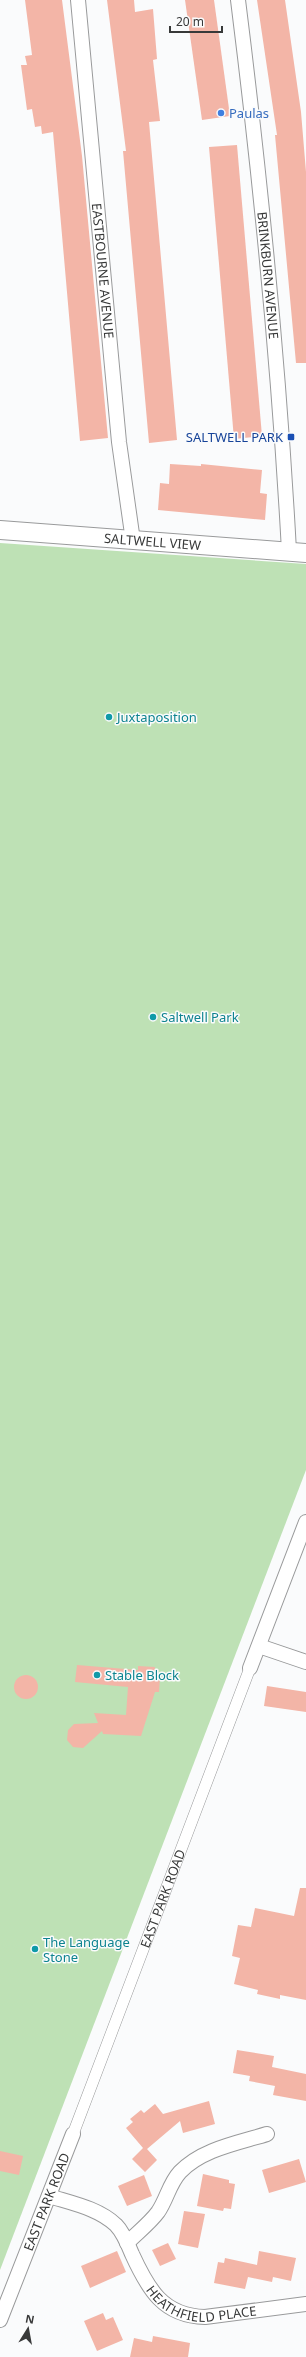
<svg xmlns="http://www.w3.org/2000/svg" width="306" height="2357" font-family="'Noto Sans',sans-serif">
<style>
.green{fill:#bee1b5}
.building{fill:#f3b5a7}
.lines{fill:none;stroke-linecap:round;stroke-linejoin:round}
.pedestrian-casing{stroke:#999a9b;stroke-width:12}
.minor-casing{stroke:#999a9b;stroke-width:16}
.tertiary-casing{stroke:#999a9b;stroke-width:20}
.pedestrian{stroke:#fff;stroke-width:11}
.minor{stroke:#fff;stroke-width:14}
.tertiary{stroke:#fff;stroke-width:18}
.shop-dot{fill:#3f7fe0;stroke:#fafbfc;stroke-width:1.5}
.transit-dot{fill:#1a4fb4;stroke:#fafbfc;stroke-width:1.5}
.culture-dot{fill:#0f9aa8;stroke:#fafbfc;stroke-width:1.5}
.labels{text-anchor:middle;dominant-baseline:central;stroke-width:3;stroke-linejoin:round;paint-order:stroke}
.shop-label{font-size:13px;fill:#366cbe;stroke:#fafbfc;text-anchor:start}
.street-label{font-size:13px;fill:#383939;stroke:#fafbfc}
.transit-label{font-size:13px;fill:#164399;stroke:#fafbfc;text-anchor:end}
.culture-label{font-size:13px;fill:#0d838f;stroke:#fafbfc;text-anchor:start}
</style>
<rect width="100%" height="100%" fill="#fafbfc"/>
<path class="green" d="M0 543 306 564V1470L0 2270Z"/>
<g class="building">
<path d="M25 0H62L82 156 108 438 80 441 53 132 42 134 41 126 35 127 32 109 27 110 21 65H27L25 56 32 55Z"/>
<path d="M107 0H134L135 12 153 9 157 59 153 60 160 121 149 122 177 440 149 443 123 151H126Z"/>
<path d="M185 0H214L230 116 202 120Z"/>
<path d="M257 0H285L301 112 306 172V363H296L275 135H277Z"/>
<path d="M237 145 262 436 234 439 209 147Z"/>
<path d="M170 464 201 466V464L262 470 260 493 267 494 265 520 158 510 160 483 169 484Z"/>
<path d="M77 1665 138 1670V1666L155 1667 154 1677H160L159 1692H155L141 1736 103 1734 102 1731 83 1748 73 1747 67 1740 68 1730 74 1724 98 1723 94 1713 126 1715 128 1687 75 1682Z"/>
<circle cx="26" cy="1687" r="12"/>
<path d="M267 1686 306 1692V1712L264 1706Z"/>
<path d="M300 1888H306V2000L280 1995V1999L257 1994 258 1990 234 1984 240 1958 232 1956 238 1925 251 1927 255 1908 294 1916Z"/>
<path d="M237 2050 274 2056 272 2067 306 2074V2101L273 2095 275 2086 249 2081 250 2076 233 2073Z"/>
<path d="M209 2101 215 2124 183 2133 180 2121 147 2149 157 2160 145 2172 132 2159 143 2148 126 2128 133 2122 130 2119 141 2110 144 2113 155 2104 163 2114Z"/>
<path d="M0 2151 23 2156 19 2175 0 2171Z"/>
<path d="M299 2159 306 2182 269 2193 262 2170Z"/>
<path d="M203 2174 229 2180V2183L235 2184 231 2209 224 2208 223 2211 197 2206Z"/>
<path d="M144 2175 152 2196 127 2206 118 2186Z"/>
<path d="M184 2211 205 2214 198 2248 178 2244Z"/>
<path d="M168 2243 176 2259 160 2266 152 2250Z"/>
<path d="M117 2251 126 2272 90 2288 81 2266Z"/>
<path d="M259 2251 296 2258 291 2281 273 2277 272 2282 248 2277 245 2289 214 2283 218 2262 224 2263 225 2258 257 2265Z"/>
<path d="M103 2313 106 2320 113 2317 123 2340 97 2351 84 2321Z"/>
<path d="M153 2336 190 2343 188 2357H130L134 2338 152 2342Z"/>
</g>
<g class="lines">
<g class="pedestrian-casing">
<g id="pedestrian">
<path id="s1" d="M73 2134 250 1668"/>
</g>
</g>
<g class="minor-casing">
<g id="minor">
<path id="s2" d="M78 0 119 442 133 541"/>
<path id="s3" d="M238 0C261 183 279 367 289 551"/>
<path d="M259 1646 306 1662"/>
<path d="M250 1668 306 1522"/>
<path id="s4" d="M49 2196C71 2203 98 2208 116 2225 123 2232 128 2244 132 2254 148 2289 163 2316 205 2317L306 2304"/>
<path d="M127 2243C137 2233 150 2223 158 2212 167 2199 169 2184 180 2172 202 2149 238 2143 267 2134"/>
<path id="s5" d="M0 2320 73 2134"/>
</g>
</g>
<g class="tertiary-casing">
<g id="tertiary">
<path id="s6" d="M0 530 306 553"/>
</g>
</g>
<use href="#pedestrian" class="pedestrian"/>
<use href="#minor" class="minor"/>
<use href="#tertiary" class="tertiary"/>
</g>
<circle class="shop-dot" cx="221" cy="113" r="4"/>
<rect class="transit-dot" x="287" y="433" width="8" height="8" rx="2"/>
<g class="culture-dot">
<circle cx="109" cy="717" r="4"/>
<circle cx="153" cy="1017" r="4"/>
<circle cx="97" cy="1675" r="4"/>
<circle cx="35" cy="1949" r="4"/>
</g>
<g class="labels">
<g class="shop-label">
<text x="229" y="113">Paulas</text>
</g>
<g class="street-label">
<text stroke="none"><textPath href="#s2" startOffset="272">EASTBOURNE AVENUE</textPath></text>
<text stroke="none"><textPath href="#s3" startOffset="277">BRINKBURN AVENUE</textPath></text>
<text stroke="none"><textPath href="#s6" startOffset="153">SALTWELL VIEW</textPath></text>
<text stroke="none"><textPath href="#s1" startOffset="252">EAST PARK ROAD</textPath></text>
<text stroke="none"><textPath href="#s5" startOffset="127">EAST PARK ROAD</textPath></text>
<text stroke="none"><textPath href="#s4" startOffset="203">HEATHFIELD PLACE</textPath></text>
</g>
<g class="transit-label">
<text x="283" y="437">SALTWELL PARK</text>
</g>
<g class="culture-label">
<text x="117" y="717">Juxtaposition</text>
<text x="161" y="1017">Saltwell Park</text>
<text x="105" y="1675">Stable Block</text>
<text x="43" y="1942">The Language<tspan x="43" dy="15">Stone</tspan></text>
</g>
</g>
<g transform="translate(28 2329) rotate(11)" stroke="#fafbfc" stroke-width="3" paint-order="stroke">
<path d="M0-3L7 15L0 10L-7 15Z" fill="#383939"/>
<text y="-6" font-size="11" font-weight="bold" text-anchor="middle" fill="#383939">N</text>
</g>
<path d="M170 26v6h52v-6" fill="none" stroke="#383939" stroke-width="2"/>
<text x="176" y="26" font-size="12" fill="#383939" stroke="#fafbfc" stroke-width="3" paint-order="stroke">20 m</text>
</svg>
